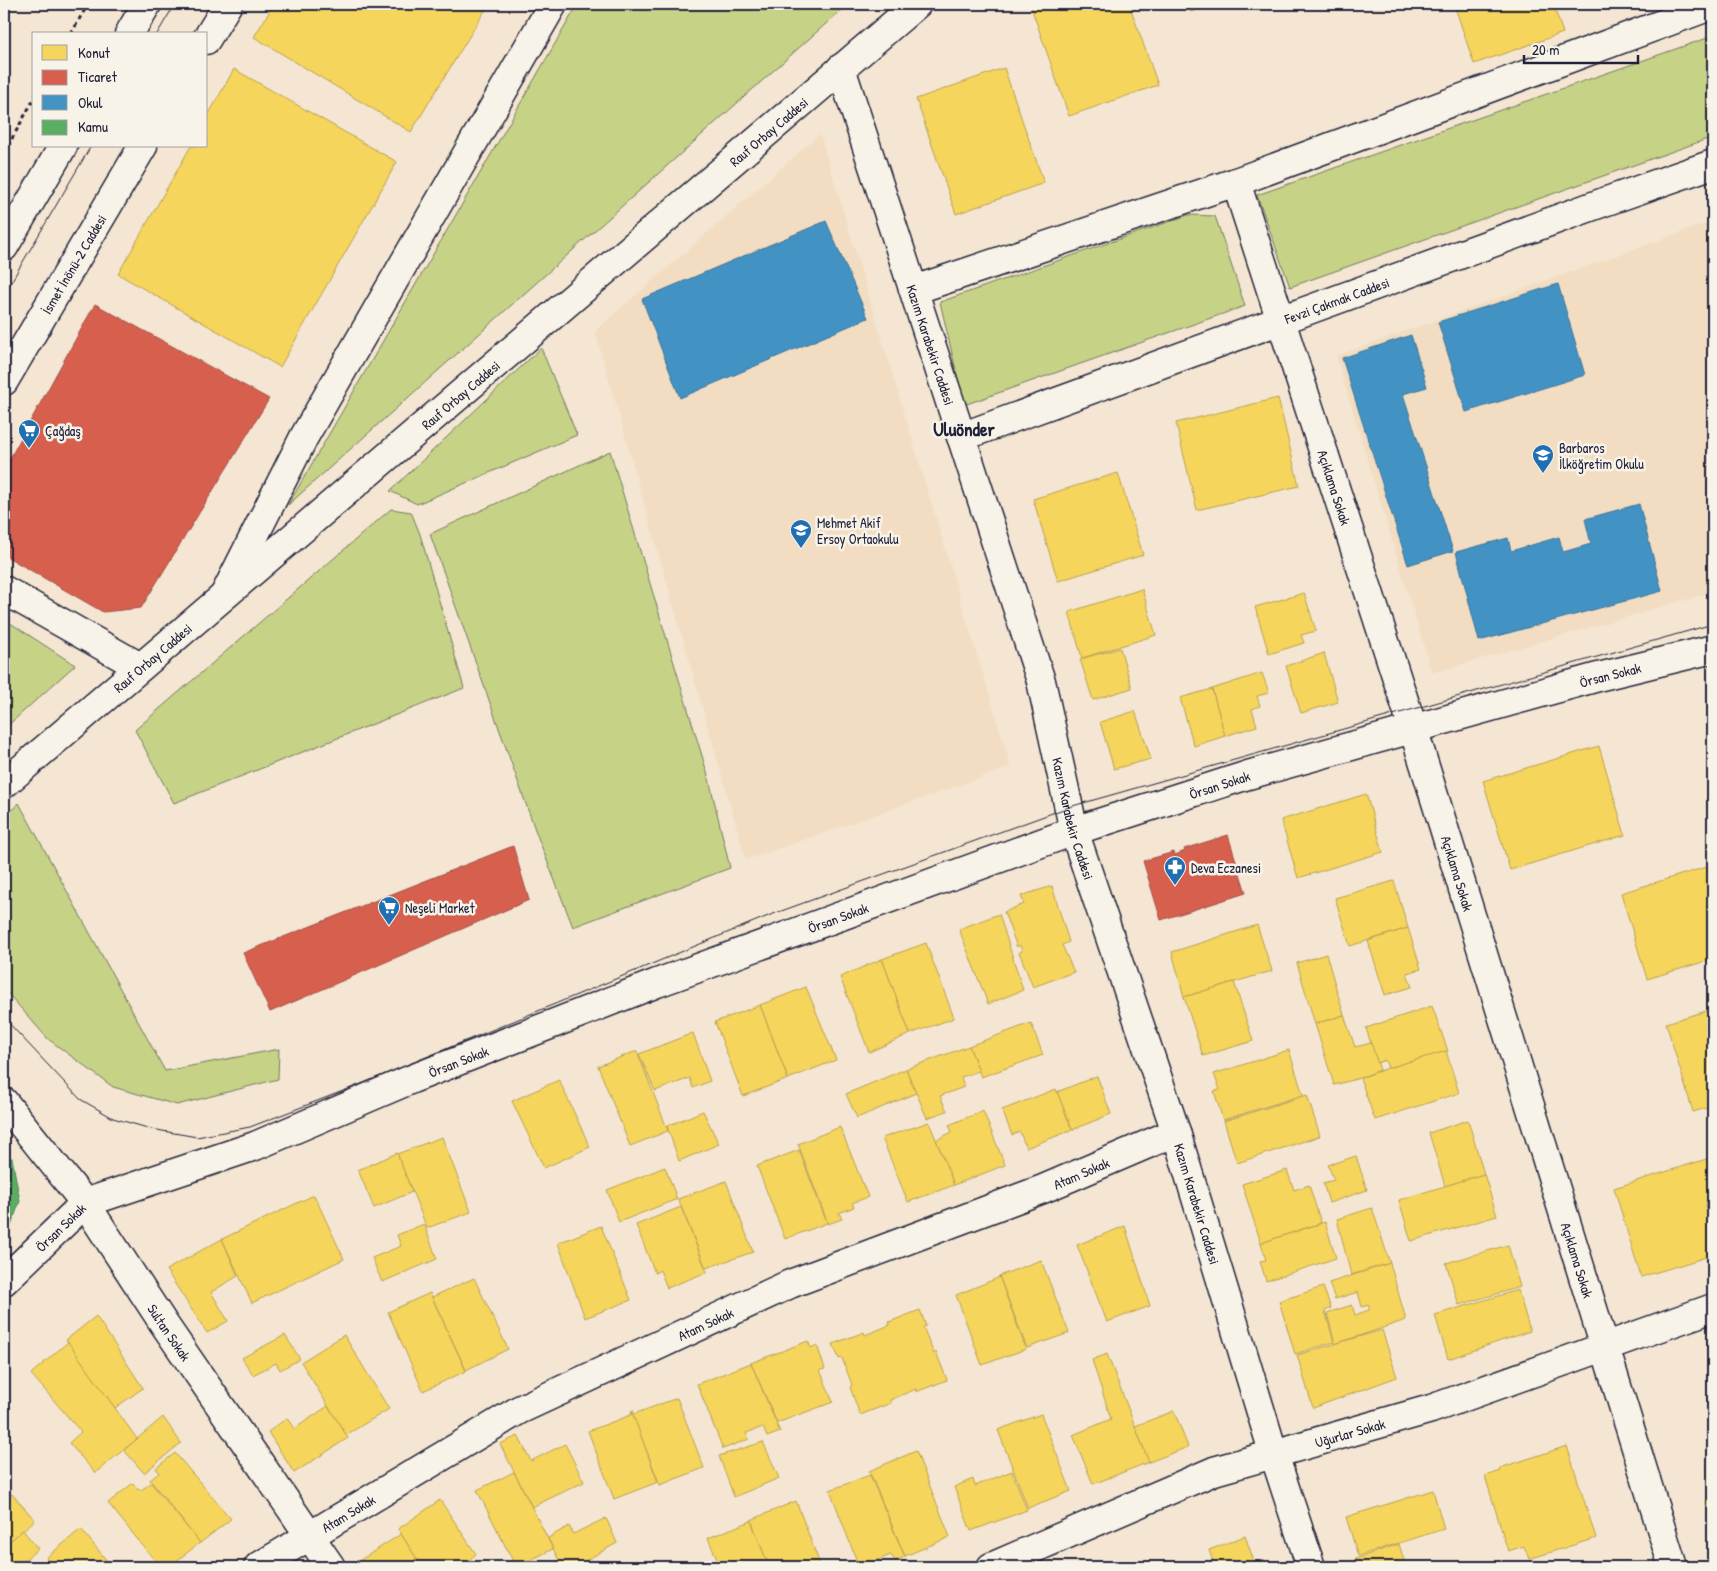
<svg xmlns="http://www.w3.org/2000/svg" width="1717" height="1571" font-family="'Patrick Hand',sans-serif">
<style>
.built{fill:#f2ddc2}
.green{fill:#c6d286;stroke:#747a60}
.homes{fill:#f6d55c;stroke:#b69f52}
.shops{fill:#d6604d;stroke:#a04d48}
.schools{fill:#4393c3;stroke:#39719a}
.public{fill:#5aae61;stroke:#498456}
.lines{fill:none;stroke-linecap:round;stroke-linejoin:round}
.minor-casing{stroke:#22223b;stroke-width:31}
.tertiary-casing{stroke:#22223b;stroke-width:31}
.primary-casing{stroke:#22223b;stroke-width:31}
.path{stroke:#22223b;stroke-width:3;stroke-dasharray:4 4;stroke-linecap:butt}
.minor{stroke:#f7f3e8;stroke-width:28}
.tertiary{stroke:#f7f3e8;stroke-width:28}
.primary{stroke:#f7f3e8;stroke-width:28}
.tram{stroke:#22223b;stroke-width:1}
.labels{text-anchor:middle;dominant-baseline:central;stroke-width:5;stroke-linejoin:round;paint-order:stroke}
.street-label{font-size:14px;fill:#22223b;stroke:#f7f3e8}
.poi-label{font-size:14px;fill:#22223b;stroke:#f7f3e8;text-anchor:start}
.district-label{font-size:19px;font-weight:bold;fill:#22223b;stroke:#f7f3e8}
</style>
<rect width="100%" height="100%" fill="#f4e6d2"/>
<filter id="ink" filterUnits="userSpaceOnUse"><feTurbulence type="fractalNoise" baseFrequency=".02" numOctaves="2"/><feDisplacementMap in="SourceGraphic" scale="10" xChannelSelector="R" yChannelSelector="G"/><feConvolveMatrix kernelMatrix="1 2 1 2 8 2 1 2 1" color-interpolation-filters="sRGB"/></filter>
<g filter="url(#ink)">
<g class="built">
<path d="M820 134 1011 767 746 860 595 331Z"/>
<path d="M1713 221V592L1432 673 1336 356Z"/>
</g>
<g class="green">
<path d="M578 4H848L288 505Z"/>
<path d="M1713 36V137L1290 287 1257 195Z"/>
<path d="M1188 215 1215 216 1245 306 964 405 940 302Z"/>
<path d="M541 348 577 435 417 504 390 491Z"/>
<path d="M610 451 709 779 730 868 573 927 537 835 430 534Z"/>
<path d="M391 509 411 512 420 534 464 688 174 803 135 730Z"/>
<path d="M4 619 75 665 4 729Z"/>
<path d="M19 803 165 1071 279 1049 278 1079 177 1105 113 1087 48 1039 4 989V817Z"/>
</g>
<g class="homes">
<path d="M274 4H489L411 132 254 37Z"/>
<path d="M1030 4H1129L1158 85 1069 116Z"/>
<path d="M1188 4H1215L1191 12Z"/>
<path d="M1454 4H1553L1563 33 1474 64Z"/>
<path d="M1004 68 1044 183 956 214 916 99Z"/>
<path d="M234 69 397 162 280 367 118 274 191 146H206V119Z"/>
<path d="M1278 398 1299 486 1197 510 1176 423Z"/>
<path d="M1118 473 1143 555 1058 581 1033 499Z"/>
<path d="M1142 589 1156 635 1082 658 1069 612Z"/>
<path d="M1304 593 1316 631 1301 635 1304 643 1269 654 1255 607Z"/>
<path d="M1120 648 1132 688 1093 700 1080 659Z"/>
<path d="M1324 653 1338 702 1301 713 1286 666Z"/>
<path d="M1262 673 1269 693 1257 696 1260 706 1252 709 1257 726 1225 736 1212 689Z"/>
<path d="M1212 689 1225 736 1194 746 1180 698Z"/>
<path d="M1135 711 1151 759 1114 769 1100 722Z"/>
<path d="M1599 746 1625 835 1510 870 1483 781Z"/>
<path d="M1366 794 1383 852 1298 878 1281 820Z"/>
<path d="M1713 865V959L1647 979 1621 893Z"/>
<path d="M1394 881 1408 928 1350 946 1335 898Z"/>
<path d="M1052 886 1069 942 1062 945 1074 972 1033 987 1019 952 1022 951 1020 945 1017 947 1004 912 1024 904 1021 896Z"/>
<path d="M999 914 1023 990 988 1004 959 929Z"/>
<path d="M1257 925 1272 971 1184 997 1172 952Z"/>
<path d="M1408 928 1421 969 1407 973 1412 987 1385 995 1368 941Z"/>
<path d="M926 943 954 1018 910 1034 882 959Z"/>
<path d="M1326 954 1344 1015 1315 1024 1297 963Z"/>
<path d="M882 959 910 1034 869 1052 840 977Z"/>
<path d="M1234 982 1253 1041 1203 1056 1184 997Z"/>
<path d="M806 987 836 1060 788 1079 760 1005Z"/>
<path d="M760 1005 788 1079 743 1096 715 1022Z"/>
<path d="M1432 1006 1448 1051 1388 1068 1385 1060 1377 1063 1366 1028Z"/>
<path d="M1713 1009V1106L1693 1112 1666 1023Z"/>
<path d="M1344 1015 1355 1047 1371 1043 1380 1070 1360 1078 1334 1085 1315 1024Z"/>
<path d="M1031 1023 1043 1055 981 1077 969 1046Z"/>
<path d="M693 1033 710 1081 693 1088 690 1078 655 1091 639 1054Z"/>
<path d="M969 1046 979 1071 961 1077 964 1087 940 1096 947 1111 927 1118 906 1069Z"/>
<path d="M1289 1050 1303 1095 1223 1120 1214 1091 1220 1090 1214 1074Z"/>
<path d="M637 1051 668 1131 630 1146 598 1066Z"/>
<path d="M1446 1051 1459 1093 1375 1120 1360 1078 1388 1068Z"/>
<path d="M906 1069 916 1093 857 1118 846 1094Z"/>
<path d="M1097 1076 1111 1114 1072 1130 1057 1092Z"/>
<path d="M559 1080 590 1147 544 1168 512 1101Z"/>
<path d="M1056 1089 1072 1130 1026 1148 1020 1132 1012 1135 1002 1110Z"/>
<path d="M1307 1095 1320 1136 1237 1163 1224 1121Z"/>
<path d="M703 1111 719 1144 679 1161 667 1126Z"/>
<path d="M983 1111 1005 1165 954 1185 936 1140 952 1132 949 1125Z"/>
<path d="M1468 1120 1484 1174 1445 1186 1429 1133Z"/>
<path d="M929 1122 954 1185 908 1202 882 1138Z"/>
<path d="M840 1127 868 1197 852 1203 854 1207 839 1213 842 1219 828 1224 798 1144Z"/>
<path d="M442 1137 471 1212 427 1228 397 1154Z"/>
<path d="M799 1150 827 1223 785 1239 757 1166Z"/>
<path d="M397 1153 412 1192 374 1208 358 1170Z"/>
<path d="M1356 1156 1367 1190 1329 1203 1323 1183 1334 1180 1328 1165Z"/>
<path d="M1713 1157V1255L1641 1277 1614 1188Z"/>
<path d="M665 1167 677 1199 619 1222 607 1190Z"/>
<path d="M1287 1170 1294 1190 1309 1185 1321 1223 1261 1243 1242 1184Z"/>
<path d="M1484 1174 1497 1216 1411 1241 1399 1200Z"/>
<path d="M726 1181 753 1252 706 1268 678 1199Z"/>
<path d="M314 1195 344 1259 252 1303 222 1239Z"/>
<path d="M681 1207 707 1272 667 1288 660 1270 655 1273 636 1225Z"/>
<path d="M1372 1208 1390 1263 1351 1275 1337 1219Z"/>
<path d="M1325 1222 1336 1258 1266 1281 1260 1261 1266 1260 1261 1243Z"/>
<path d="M424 1224 437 1259 382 1282 372 1258 401 1246 397 1235Z"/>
<path d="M601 1226 631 1300 585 1318 558 1243Z"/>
<path d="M1125 1226 1150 1306 1107 1322 1077 1245Z"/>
<path d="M222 1239 238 1276 211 1292 228 1321 207 1333 166 1270Z"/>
<path d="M1508 1245 1520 1287 1459 1305 1446 1263Z"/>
<path d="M1041 1260 1069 1333 1027 1348 999 1276Z"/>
<path d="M1390 1263 1406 1320 1335 1344 1327 1313 1352 1305 1355 1315 1369 1310V1305L1362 1307 1358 1292 1335 1299 1329 1283Z"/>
<path d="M999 1276 1026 1349 982 1365 956 1295 998 1278Z"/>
<path d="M474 1278 508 1349 466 1370 432 1297Z"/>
<path d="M1323 1287 1331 1308 1325 1311 1334 1342 1295 1354 1279 1301Z"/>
<path d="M1518 1290 1530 1331 1448 1359 1435 1315Z"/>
<path d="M430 1293 466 1371 423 1391 388 1312Z"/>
<path d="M920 1310 926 1326 923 1327 934 1354 936 1352 947 1380 916 1392V1389L890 1400 891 1403 860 1415 850 1387 852 1385 842 1358 839 1359 833 1344 864 1332 865 1335 890 1325 889 1322Z"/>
<path d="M96 1316 143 1388 115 1408 66 1340Z"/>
<path d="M1382 1330 1397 1377 1313 1408 1297 1355Z"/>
<path d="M285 1335 300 1359 280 1370 276 1363 253 1375 242 1358Z"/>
<path d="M344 1335 389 1409 346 1435 301 1362Z"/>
<path d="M808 1341 811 1348 817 1345 825 1369 820 1370 833 1402 777 1423 751 1363Z"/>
<path d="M68 1342 137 1439 95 1473 69 1443 81 1432 31 1374Z"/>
<path d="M1107 1354 1149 1462 1093 1484 1073 1435 1111 1419 1092 1360Z"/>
<path d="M751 1363 780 1432 767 1437 763 1427 746 1433 749 1439 723 1449 697 1384Z"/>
<path d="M677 1398 704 1468 660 1485 631 1411 633 1410 634 1414Z"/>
<path d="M328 1406 348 1438 294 1473 268 1432 287 1418 294 1429Z"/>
<path d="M1174 1411 1188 1447 1149 1462 1135 1426Z"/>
<path d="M632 1412 658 1482 614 1499 588 1431 631 1415Z"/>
<path d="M1041 1414 1071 1491 1028 1508 998 1430Z"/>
<path d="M163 1417 181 1443 144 1473 124 1450Z"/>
<path d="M518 1436 531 1461 565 1444 584 1482 532 1507 500 1444Z"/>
<path d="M763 1442 779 1478 734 1497 719 1456Z"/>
<path d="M1567 1446 1596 1538 1529 1559 1524 1546 1508 1551 1485 1476 1500 1471V1468Z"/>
<path d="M916 1451 950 1537 905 1556 869 1471Z"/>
<path d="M175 1453 231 1519 200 1543 150 1480 159 1473 156 1468Z"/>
<path d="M1012 1471 1027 1510 971 1531 954 1487 973 1479 975 1486Z"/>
<path d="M514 1472 553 1549 516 1567 477 1490Z"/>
<path d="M870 1475 905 1557 895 1561 891 1555 859 1567 830 1490Z"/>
<path d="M133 1483 138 1490 140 1489 141 1490 151 1483 200 1543 168 1567H160L108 1503Z"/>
<path d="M1433 1490 1444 1529 1358 1556 1346 1517Z"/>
<path d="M12 1494 35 1520 4 1546V1501Z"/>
<path d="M1713 1499V1523L1706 1501Z"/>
<path d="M440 1500 476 1554 469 1560 470 1561 461 1567H436L432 1561 422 1567 398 1529Z"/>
<path d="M796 1501 821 1567H769L751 1520Z"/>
<path d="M606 1518 617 1543 574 1567H562L548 1538 569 1526 573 1534Z"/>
<path d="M751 1521 769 1567H720L708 1538Z"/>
<path d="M81 1529 112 1567H53L46 1558Z"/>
<path d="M23 1530 38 1549 16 1567H4V1546Z"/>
<path d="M401 1534 422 1567H352L351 1566Z"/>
<path d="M1245 1536 1256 1567H1215L1209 1550Z"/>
<path d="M1399 1544 1406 1567H1358L1355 1559Z"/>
</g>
<g class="shops">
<path d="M95 304 269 399 141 608 103 612 4 555V469Z"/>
<path d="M1228 835 1246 893 1161 920 1143 861 1174 852 1175 855 1185 851 1184 849Z"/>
<path d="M513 846 529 900 270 1012 243 953Z"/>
</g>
<g class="schools">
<path d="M826 221 868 318 680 398 642 299Z"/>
<path d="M1558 284 1585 375 1466 412 1438 322Z"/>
<path d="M1411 335 1427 387 1403 394 1453 551 1408 565 1342 358Z"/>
<path d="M1639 504 1662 591 1479 641 1456 552 1508 538 1511 551 1559 537 1563 552 1591 544 1585 519Z"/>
</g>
<path class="public" d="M4 1158H12L20 1201 4 1245Z"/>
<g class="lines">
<g class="minor-casing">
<g id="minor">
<path id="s1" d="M1236 182 1413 728 1673 1567"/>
<path d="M914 290 1236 182 1713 5"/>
<path d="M4 590 140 667"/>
<path d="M225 594 304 437 553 4"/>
<path id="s2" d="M4 1102 85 1203 164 1324 331 1567"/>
<path id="s3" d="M4 1281 85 1203 255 1146 412 1079 657 983 1074 831 1248 775 1598 677 1713 649"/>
<path id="s4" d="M258 1567 519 1410 790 1284 1043 1189 1176 1132"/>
<path id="s5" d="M991 1567 1214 1471 1431 1409 1713 1308"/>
</g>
</g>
<g class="tertiary-casing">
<g id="tertiary">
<path id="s6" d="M841 68 1041 681 1074 831 1176 1132 1270 1442 1311 1567"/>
<path id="s7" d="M961 437 1604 202 1713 164"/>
<path id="s8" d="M4 784 917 4"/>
</g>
</g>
<g class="primary-casing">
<g id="primary">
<path d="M129 34 147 4"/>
<path d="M206 40 228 4"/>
<path d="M4 247 63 146"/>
<path id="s9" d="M4 381 143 146"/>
</g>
</g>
<g class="path">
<path d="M71 34 88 4"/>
<path d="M4 153 34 99"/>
</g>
<use href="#minor" class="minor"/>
<use href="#tertiary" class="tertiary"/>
<use href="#primary" class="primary"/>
<g class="tram">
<path d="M157 34 175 4"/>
<path d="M4 294 91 146"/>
<path d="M4 1018 80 1099 113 1118 151 1129 197 1137 250 1127 356 1086 773 914 1069 807 1713 624"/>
</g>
</g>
</g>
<defs>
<g id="supermarket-pin" transform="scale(1.125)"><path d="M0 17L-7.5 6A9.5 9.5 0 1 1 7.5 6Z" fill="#1f6fb2" stroke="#f7f3e8"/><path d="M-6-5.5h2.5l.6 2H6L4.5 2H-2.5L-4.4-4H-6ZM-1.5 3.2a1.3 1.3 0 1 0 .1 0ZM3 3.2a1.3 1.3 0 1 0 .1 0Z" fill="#fff"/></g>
<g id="school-pin" transform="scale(1.125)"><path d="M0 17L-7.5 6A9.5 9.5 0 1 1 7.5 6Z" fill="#1f6fb2" stroke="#f7f3e8"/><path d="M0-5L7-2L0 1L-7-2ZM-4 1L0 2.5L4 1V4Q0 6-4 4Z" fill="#fff"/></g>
<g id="pharmacy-pin" transform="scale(1.125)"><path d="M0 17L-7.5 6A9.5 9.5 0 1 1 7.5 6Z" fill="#1f6fb2" stroke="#f7f3e8"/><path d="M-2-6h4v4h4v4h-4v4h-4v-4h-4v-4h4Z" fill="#fff"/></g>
</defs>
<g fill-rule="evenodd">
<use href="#supermarket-pin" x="29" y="430"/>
<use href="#school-pin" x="1543" y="455"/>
<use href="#school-pin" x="801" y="530"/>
<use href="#pharmacy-pin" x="1175" y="867"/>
<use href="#supermarket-pin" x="389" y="907"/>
</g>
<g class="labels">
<g class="street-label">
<text stroke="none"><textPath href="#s8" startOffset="1005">Rauf Orbay Caddesi</textPath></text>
<text stroke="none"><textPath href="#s9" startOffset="136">İsmet İnönü-2 Caddesi</textPath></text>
<text stroke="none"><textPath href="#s7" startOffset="400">Fevzi Çakmak Caddesi</textPath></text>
<text stroke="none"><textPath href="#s6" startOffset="291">Kazım Karabekir Caddesi</textPath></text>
<text stroke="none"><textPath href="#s8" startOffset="600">Rauf Orbay Caddesi</textPath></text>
<text stroke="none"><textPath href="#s1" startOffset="321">Açıklama Sokak</textPath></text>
<text stroke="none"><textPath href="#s8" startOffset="195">Rauf Orbay Caddesi</textPath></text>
<text stroke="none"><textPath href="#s3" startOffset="1728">Örsan Sokak</textPath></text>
<text stroke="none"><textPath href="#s3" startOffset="1322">Örsan Sokak</textPath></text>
<text stroke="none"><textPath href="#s6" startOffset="786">Kazım Karabekir Caddesi</textPath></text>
<text stroke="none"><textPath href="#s1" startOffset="726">Açıklama Sokak</textPath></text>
<text stroke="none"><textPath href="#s3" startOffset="918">Örsan Sokak</textPath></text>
<text stroke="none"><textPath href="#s3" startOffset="512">Örsan Sokak</textPath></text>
<text stroke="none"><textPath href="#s4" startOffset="915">Atam Sokak</textPath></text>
<text stroke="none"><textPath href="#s6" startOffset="1191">Kazım Karabekir Caddesi</textPath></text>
<text stroke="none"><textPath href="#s3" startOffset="78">Örsan Sokak</textPath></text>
<text stroke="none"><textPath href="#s1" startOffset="1131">Açıklama Sokak</textPath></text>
<text stroke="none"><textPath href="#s4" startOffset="510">Atam Sokak</textPath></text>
<text stroke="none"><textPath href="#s2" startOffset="284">Sultan Sokak</textPath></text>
<text stroke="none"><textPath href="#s5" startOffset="384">Uğurlar Sokak</textPath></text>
<text stroke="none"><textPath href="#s4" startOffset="105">Atam Sokak</textPath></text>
</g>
<g class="poi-label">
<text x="45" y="430">Çağdaş</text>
<text x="1559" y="447">Barbaros<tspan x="1559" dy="16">İlköğretim Okulu</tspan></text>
<text x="817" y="522">Mehmet Akif<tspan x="817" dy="16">Ersoy Ortaokulu</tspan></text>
<text x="1191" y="867">Deva Eczanesi</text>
<text x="405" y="907">Neşeli Market</text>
</g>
<g class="district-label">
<text x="964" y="429">Uluönder</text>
</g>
</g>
<rect width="1717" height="1571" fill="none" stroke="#f7f3e8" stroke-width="20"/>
<rect x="10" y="10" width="1697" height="1551" fill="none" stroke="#22223b" stroke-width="2" filter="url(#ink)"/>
<rect x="32" y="32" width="175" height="115" fill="#f7f3e8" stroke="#a29fa3"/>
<rect x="42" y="45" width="25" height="15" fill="#f6d55c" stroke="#a29fa3"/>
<text x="78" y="58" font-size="15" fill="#22223b">Konut</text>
<rect x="42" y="70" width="25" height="15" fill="#d6604d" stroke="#a29fa3"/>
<text x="78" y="82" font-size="15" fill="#22223b">Ticaret</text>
<rect x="42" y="95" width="25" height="15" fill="#4393c3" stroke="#a29fa3"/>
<text x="78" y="108" font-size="15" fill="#22223b">Okul</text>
<rect x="42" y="120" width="25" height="15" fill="#5aae61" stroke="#a29fa3"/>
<text x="78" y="132" font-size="15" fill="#22223b">Kamu</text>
<path d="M1524 55v8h114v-8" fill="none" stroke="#22223b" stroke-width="2.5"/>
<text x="1532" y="55" font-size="15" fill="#22223b" stroke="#f7f3e8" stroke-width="4" paint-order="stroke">20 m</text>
</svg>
